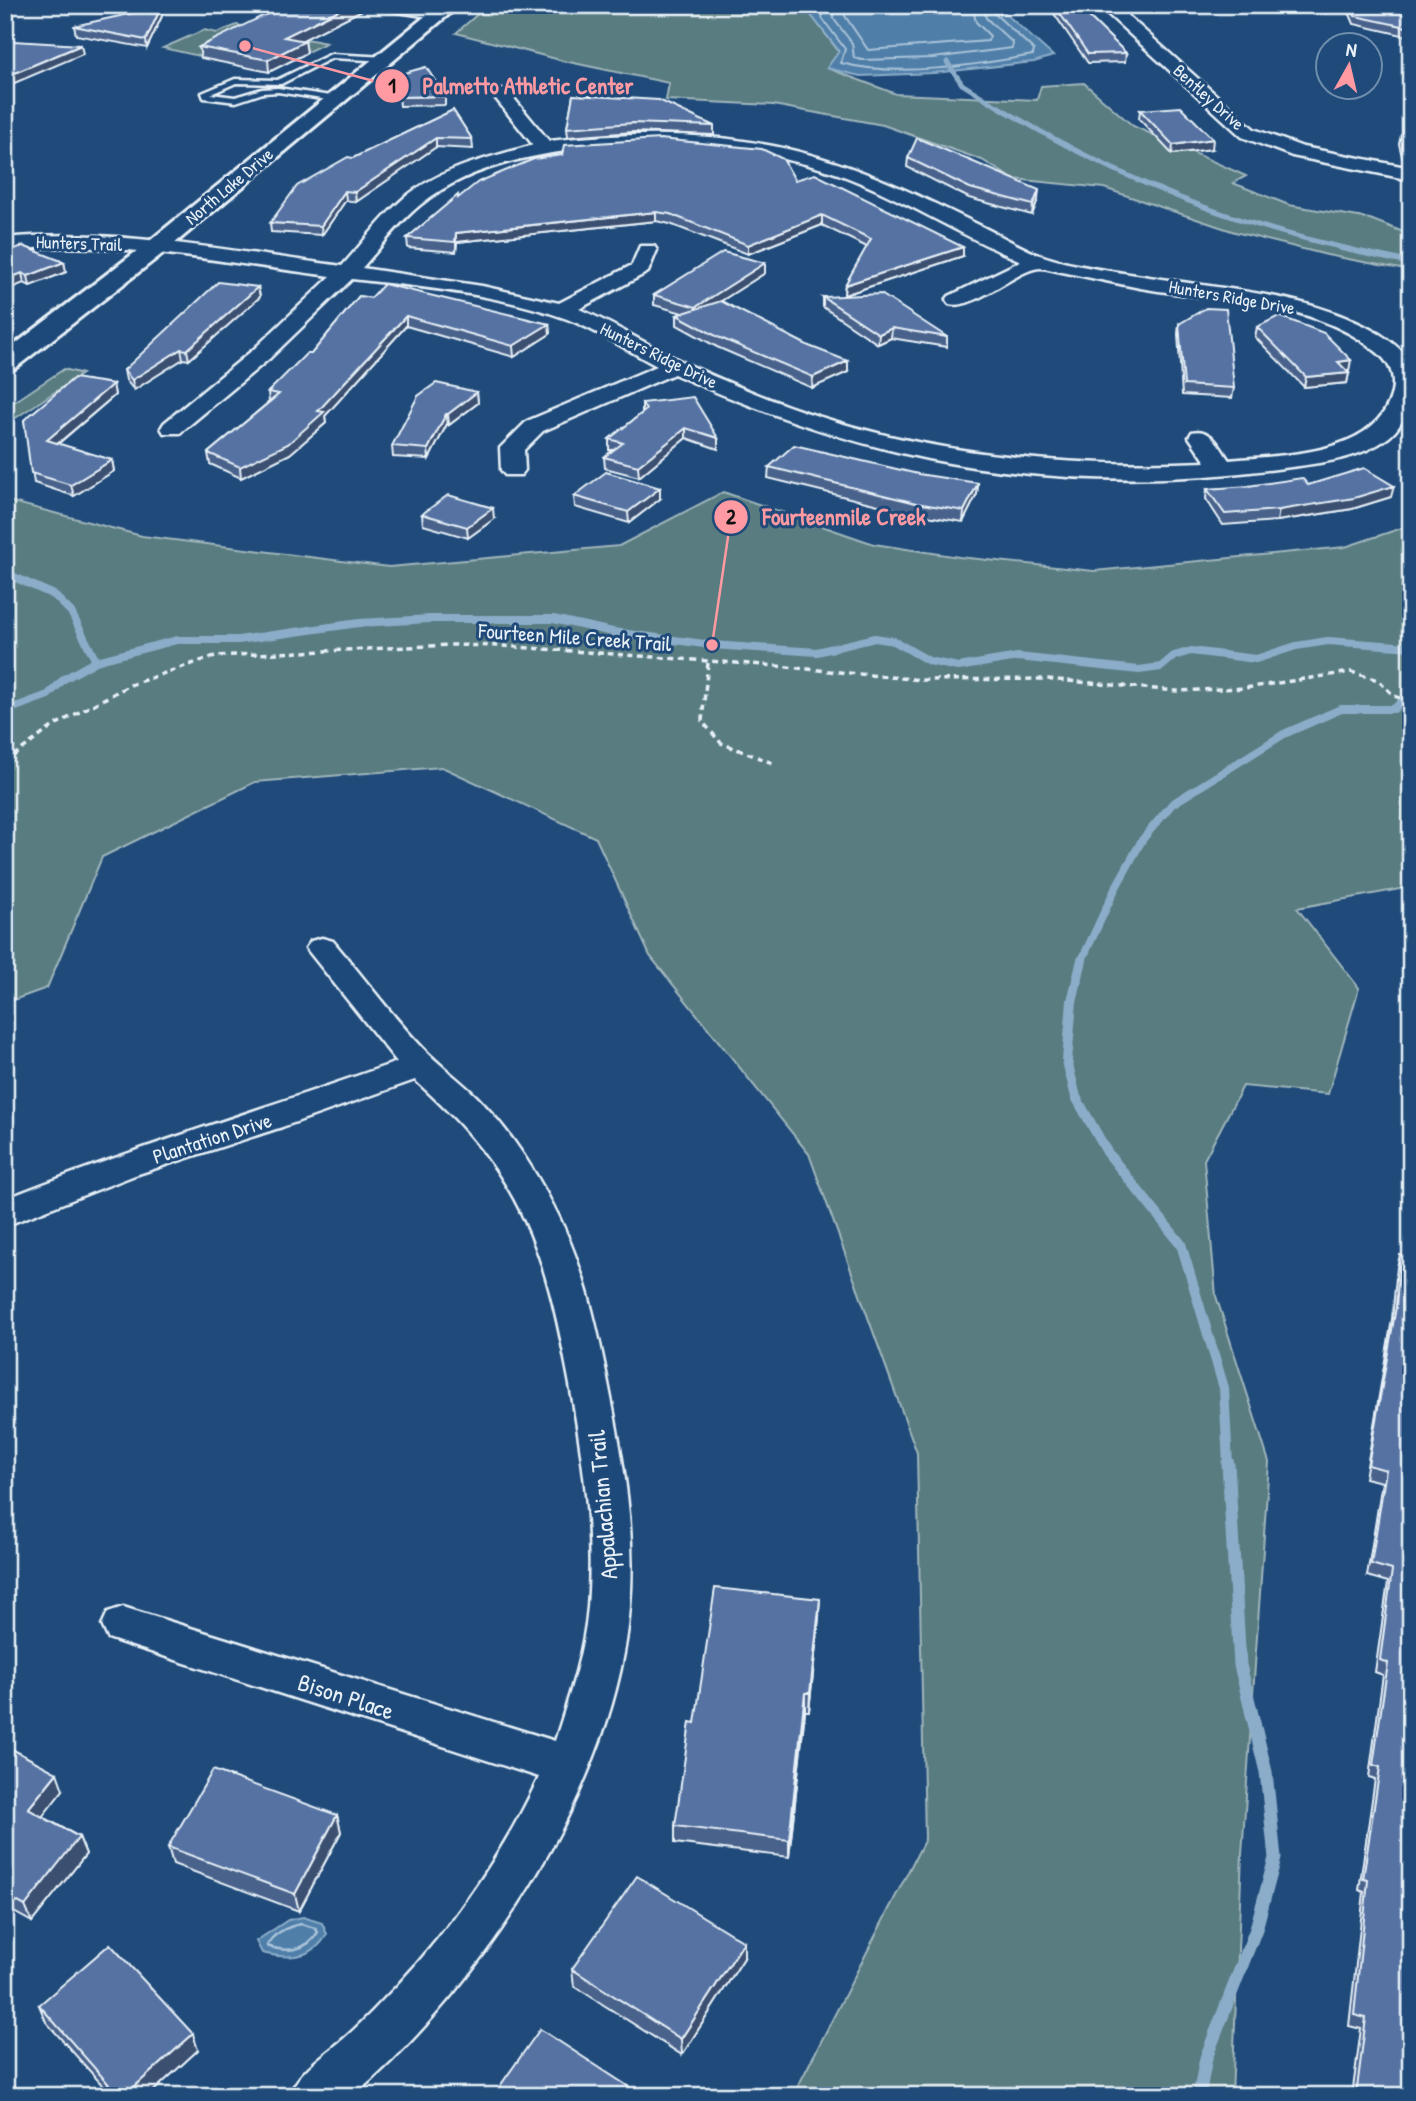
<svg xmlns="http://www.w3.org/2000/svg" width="1416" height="2101" font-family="'Patrick Hand',sans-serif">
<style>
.green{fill:#587b80;stroke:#a0b6bc;stroke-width:2}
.water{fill:#4f7fa9;stroke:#8cadc9;stroke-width:2}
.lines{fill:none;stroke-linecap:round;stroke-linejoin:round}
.shore-far1{stroke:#abc3d8;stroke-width:2}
.shore{stroke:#abc3d8;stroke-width:2.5}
.stream-far4{stroke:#8cadc9;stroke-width:5}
.stream-far3{stroke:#8cadc9;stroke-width:6}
.stream-far2{stroke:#8cadc9;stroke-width:8}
.stream-far1{stroke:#8cadc9;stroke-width:10}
.stream{stroke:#8cadc9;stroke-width:13}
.lane-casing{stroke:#e8f1f8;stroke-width:5}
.street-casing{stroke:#e8f1f8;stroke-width:5}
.secondary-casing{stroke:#e8f1f8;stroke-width:6}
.path{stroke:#e8f1f8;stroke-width:3.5;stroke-dasharray:6 4.5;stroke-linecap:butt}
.lane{fill:#1f4a7a;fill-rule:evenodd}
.street{fill:#1f4a7a;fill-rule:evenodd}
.secondary{fill:#1f4a7a;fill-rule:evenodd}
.wall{fill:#48628b;stroke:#e8f1f8;stroke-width:2}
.shaded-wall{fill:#3b5071;stroke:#e8f1f8;stroke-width:2}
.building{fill:#5472a2;stroke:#e8f1f8;stroke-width:2}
.labels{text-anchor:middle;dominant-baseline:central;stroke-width:6;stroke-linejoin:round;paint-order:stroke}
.far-street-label{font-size:18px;fill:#e8f1f8;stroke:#1f4a7a}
.street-label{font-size:21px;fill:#e8f1f8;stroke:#1f4a7a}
.near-street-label{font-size:24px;fill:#e8f1f8;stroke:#1f4a7a}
.leader{fill:none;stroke:#ff9aa2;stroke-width:2.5}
.callout-dot{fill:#ff9aa2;stroke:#1f4a7a;stroke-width:2.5}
.mark-label{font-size:21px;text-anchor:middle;font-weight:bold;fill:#111}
.callout-label{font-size:23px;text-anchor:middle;font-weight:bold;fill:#ff9aa2;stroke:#1f4a7a;stroke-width:6;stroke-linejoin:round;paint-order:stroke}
</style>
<rect width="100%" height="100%" fill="#1f4a7a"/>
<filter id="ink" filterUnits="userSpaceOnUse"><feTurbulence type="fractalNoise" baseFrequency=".0143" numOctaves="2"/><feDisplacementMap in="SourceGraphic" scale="14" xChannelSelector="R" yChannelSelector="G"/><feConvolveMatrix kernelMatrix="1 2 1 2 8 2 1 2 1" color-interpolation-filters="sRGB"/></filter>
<g filter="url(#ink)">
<g class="green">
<path d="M488 5H822L811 15 839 52 827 68 896 94 1037 100 1041 86 1084 83 1133 126 1246 176 1233 183 1289 205 1370 219 1411 235V271L1327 255 1235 232 1104 188 1013 179 982 160 883 125 773 105 666 100 669 83 564 61 456 33Z"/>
<path d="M237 25 326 43 267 71 163 48 204 30 217 33Z"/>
<path d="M64 369 82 374 5 425V408Z"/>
<path d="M723 492 874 544 959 557 1094 571 1345 547 1411 525V887L1297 908 1359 988 1328 1094 1243 1086 1204 1160 1216 1296 1269 1462 1242 1854 1232 2096H793L925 1839 917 1453 809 1154 650 956 596 838 442 767 255 782 102 857 47 988 5 1003V500L142 536 389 567 619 546Z"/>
</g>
<g class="water">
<path d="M822 5H996L1053 56 1034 62 934 73 860 76 827 68 839 51 811 15Z"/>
<path d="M303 1917 322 1923 327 1934C313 1960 287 1959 262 1953L256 1941 288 1920Z"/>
</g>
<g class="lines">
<g class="shore-far1">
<path d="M826 5 822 18 845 49 841 63C898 78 975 65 1033 55L1034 50 994 13 992 5"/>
<path d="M834 5 833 18 852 43 854 58 862 60 933 58 1012 48 1013 43 986 18 983 5"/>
<path d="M845 5V16L868 50 988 41 990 36 976 22 972 5"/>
</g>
<path class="shore" d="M301 1924 315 1928 318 1932C307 1951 287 1953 267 1946 271 1934 289 1926 301 1924Z"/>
<path class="stream-far4" d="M947 62 962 84C1084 163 1206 218 1349 249"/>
<path class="stream-far3" d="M1341 248 1411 263"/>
<g class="stream-far2">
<path d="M5 573 54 595 71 612 96 661"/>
<path d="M5 711 48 695 64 679 96 661 177 640H238L359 623 430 619H553L613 632 712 645 817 652 875 638 894 641 929 661 958 667 1018 657 1139 670 1161 667 1174 656 1191 651 1256 659 1296 646 1328 641 1411 647"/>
<path d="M1081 962 1115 889 1142 840 1172 804 1284 734 1341 709H1394L1411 692"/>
</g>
<path class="stream-far1" d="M1082 960 1072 1001 1067 1061 1076 1097 1107 1152 1181 1244 1224 1388 1228 1465"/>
<path class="stream" d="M1199 2096 1206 2058 1256 1929 1275 1858 1266 1772 1240 1665 1228 1463"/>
<g class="lane-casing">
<path id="lane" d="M331 54 386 57 390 59 386 61 332 58 281 84 236 83 211 94 235 97 262 89 278 88 337 97 338 99 334 101 278 92 263 93 236 102 204 98 202 93 235 79 277 80Z"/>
</g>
<g class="street-casing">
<g id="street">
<path d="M379 5H417L447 11 449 14 441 19 387 10Z"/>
<path d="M1098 5H1116L1254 129 1303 147 1411 168V180L1292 156 1242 137Z"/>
<path d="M501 89 507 90 549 141C624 133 699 131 773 146 845 160 910 191 975 223 996 233 1016 245 1037 254 1072 267 1119 272 1156 278 1233 291 1313 294 1381 335 1392 342 1407 353 1411 366 1416 389 1408 422 1389 437 1362 458 1323 463 1291 467 1172 484 1047 483 928 459 839 440 757 411 674 374L543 431 524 450 525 470 521 475H505L501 470 500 448 527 421 657 366C627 350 598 331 567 319 500 294 422 287 352 279L270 358 180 433H164L161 428 164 423 254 349 331 276C223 263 114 239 5 250V238C117 227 231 252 342 266 363 243 381 218 404 198 440 168 489 158 533 145L492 94ZM660 145C720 148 781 154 838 174 901 197 959 235 1021 261L949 296 946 300 949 304C974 311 1018 268 1041 268 1047 268 1055 271 1062 272 1088 277 1114 283 1140 288 1218 302 1314 299 1378 353 1392 365 1396 379 1391 396 1374 456 1280 455 1229 460 1219 446 1211 427 1192 432L1189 437 1206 462C1053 469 900 452 757 394 727 382 697 370 669 355 639 340 610 322 579 309L648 272 657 250 654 246H640L632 265 559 303 482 286 362 268C381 247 398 223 420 205 482 154 583 146 660 145Z"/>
<path d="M322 938 333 941C362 975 388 1011 419 1044 437 1064 459 1079 478 1098 506 1127 529 1161 548 1196 583 1258 597 1325 610 1393 624 1463 636 1535 630 1606 618 1780 485 1984 353 2096H289C300 2068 326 2055 348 2035 365 2020 381 2002 397 1986 454 1925 504 1852 539 1777L123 1643 108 1638 102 1625 108 1612 123 1607 555 1741C569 1697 584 1653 588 1607 594 1533 583 1458 570 1385 557 1316 544 1249 508 1188 483 1145 451 1113 415 1080L282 1127 135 1175 5 1226V1199C134 1148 266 1108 397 1062L306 948 311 941Z"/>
</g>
</g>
<g class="secondary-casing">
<path id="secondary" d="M439 5H460L162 254 14 369 5 371V352L146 244Z"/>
</g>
<g class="path">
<path d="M708 663 702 721 721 743 775 764"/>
<path d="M5 762 55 725 130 685 215 656 452 645 503 646 777 666 922 680 1048 679 1176 691 1245 688 1351 672 1378 680 1394 696 1411 701"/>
</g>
<use href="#lane" class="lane"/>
<use href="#street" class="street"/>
<use href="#secondary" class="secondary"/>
</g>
<g class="wall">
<path d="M372 5 302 40 305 41 307 53 269 72 201 58 199 47Z"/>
<path d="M1048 5H1077L1126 53 1125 62 1088 63Z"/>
<path d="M1346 5H1377L1411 14V37L1354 24Z"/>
<path d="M162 16 147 48 76 35 74 26Z"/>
<path d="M573 95 714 126V135L633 132 568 137 567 128Z"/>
<path d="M445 96V105L400 106 399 97Z"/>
<path d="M453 110 472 139 473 149 436 147 356 202 346 200 322 235 271 232 270 223 353 158Z"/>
<path d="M1140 110 1212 149 1172 154 1139 119Z"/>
<path d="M1401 135H1411V167L1404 164 1399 144Z"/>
<path d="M908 158 1038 199 1032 215 969 198 907 167Z"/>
<path d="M1411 173V190L1409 182Z"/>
<path d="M795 180 963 256 844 295 845 285 867 247 822 225 748 254 670 224 656 221 457 242 456 252 408 248 407 238 458 198Z"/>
<path d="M5 252 64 262 66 272 30 286 24 283Z"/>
<path d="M765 263V273L721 301 848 372 812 388 717 347 677 325V315L683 313 654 305V295Z"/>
<path d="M258 287 260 297 189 360 183 359 134 390 126 380 124 370Z"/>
<path d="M359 296 549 324 550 334 514 357 406 326 325 416 326 423 290 454 241 478 210 464 208 453 269 402 268 392 312 353Z"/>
<path d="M823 297 947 337V347L891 338 878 344 823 307Z"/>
<path d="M1179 324 1234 388 1232 398 1182 395 1178 334Z"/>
<path d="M1257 327 1349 371H1347L1349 373 1347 383 1304 387 1255 337Z"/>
<path d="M113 384 115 395 58 444 112 460 114 471 74 496 34 483 24 420Z"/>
<path d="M477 392 478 403 449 425 447 424 429 459 393 457 392 446Z"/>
<path d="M642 403 718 438V449L686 438 639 477 605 468 604 457 613 450H609V439L642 413Z"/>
<path d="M769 467 978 483 977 494 963 522 915 514 768 478Z"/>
<path d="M1308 485 1391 497 1352 509 1277 521 1223 525 1206 499 1207 489Z"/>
<path d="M574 496 660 499 629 523 575 507Z"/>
<path d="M422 514 494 519 468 538 423 525Z"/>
<path d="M1411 1227V2096H1352L1361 2029 1349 2026 1364 1892 1359 1890 1375 1779 1369 1777 1383 1675 1375 1672 1388 1582 1367 1576 1382 1482 1365 1478 1392 1319 1397 1267 1400 1255 1407 1256Z"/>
<path d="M819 1617 809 1711H805L789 1857 675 1843V1826L695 1723Z"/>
<path d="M5 1750 63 1790 42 1816 79 1837 86 1854 32 1922 5 1907Z"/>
<path d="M337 1815 341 1832 299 1911 173 1864 168 1847Z"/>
<path d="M744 1958 682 2055 574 1986 572 1969Z"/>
<path d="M39 2005 198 2050 148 2096H112L46 2022Z"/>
</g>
<g class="shaded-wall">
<path d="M349 5H372L285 49 284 37Z"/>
<path d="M161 7 162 16 147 48 146 40Z"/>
<path d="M305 41 307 53 269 72 268 60Z"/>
<path d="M81 45 83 54 5 87V77Z"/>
<path d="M436 138V147L356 202 355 192Z"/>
<path d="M1213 139 1212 149 1172 154 1173 145Z"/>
<path d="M1039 190 1038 199 1032 215 1033 205Z"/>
<path d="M345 191 346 200 322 235 321 226Z"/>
<path d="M656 212V221L457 242 456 252V233Z"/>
<path d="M822 215V225L748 254V245Z"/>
<path d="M963 247V256L844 295 845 285Z"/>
<path d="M64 262 66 272 30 286 28 276Z"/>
<path d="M765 263V273L696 317V307Z"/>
<path d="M22 273 24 283 5 291V280Z"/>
<path d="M258 287 260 297 189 360 187 350Z"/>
<path d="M406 316V326L325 416 326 423 290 454 241 478 240 467 318 411Z"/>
<path d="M549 324 550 334 514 357 513 346Z"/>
<path d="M892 328 891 338 878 344 879 334Z"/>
<path d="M181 349 183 359 134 390 132 380Z"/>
<path d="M1351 360 1349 371 1336 372 1338 362Z"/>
<path d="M848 361V372L812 388 813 377Z"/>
<path d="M1349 373 1347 383 1304 387 1306 377Z"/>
<path d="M113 384 115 395 49 451 47 440Z"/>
<path d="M477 392 478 403 449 425 448 414Z"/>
<path d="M446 414 447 424 429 459 428 449Z"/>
<path d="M686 428V438L639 477 638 466Z"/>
<path d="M112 460 114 471 74 496 71 485Z"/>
<path d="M978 483 977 494 963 522 964 511Z"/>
<path d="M1394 486 1391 497 1352 509 1277 521 1279 510Z"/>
<path d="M660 488V499L629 523 628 512Z"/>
<path d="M493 508 494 519 468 538 467 527Z"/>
<path d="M820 1599 819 1617 809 1711 810 1693Z"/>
<path d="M805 1693V1711L789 1857V1840Z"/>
<path d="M57 1773 63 1790 35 1826 28 1809Z"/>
<path d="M337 1815 341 1832 299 1911 295 1894Z"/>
<path d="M79 1837 86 1854 32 1922 25 1906Z"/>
<path d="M744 1942V1958L682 2055 681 2039Z"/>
<path d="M193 2034 198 2050 148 2096H124Z"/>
</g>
<g class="building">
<path d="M285 5H349L284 37 305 41 268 60 199 47Z"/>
<path d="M1054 5H1077L1126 53 1088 54Z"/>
<path d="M1351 5H1377L1411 14V28L1355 16Z"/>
<path d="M161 7 146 40 74 26Z"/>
<path d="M13 41 81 45 5 77V48Z"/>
<path d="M426 67 445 96 399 97 404 73Z"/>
<path d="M573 95 659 100 714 126 633 123 567 128Z"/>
<path d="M1181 107 1213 139 1173 145 1140 110Z"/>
<path d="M453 110 472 139 436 138 355 192 345 191 321 226 270 223 297 186 348 157 353 158Z"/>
<path d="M1401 135H1411V157L1406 155Z"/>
<path d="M917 138 1039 190 1033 205 970 188 908 158Z"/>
<path d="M660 139 762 149 783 159 795 180 815 174 963 247 845 285 871 239 822 215 748 245 670 214 656 212 456 233 455 242 407 238 458 195V198L478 182 534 159 562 155 564 145Z"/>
<path d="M23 246 64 262 28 276 22 273 5 280V252Z"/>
<path d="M723 252 765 263 696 307 654 295Z"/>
<path d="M218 282 258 287 187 350 181 349 132 380 124 370Z"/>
<path d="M384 284 549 324 513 346 406 316 318 411 324 412 288 444 240 467 208 453 279 394 268 392 307 353H312L359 296 371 298Z"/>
<path d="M881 294 947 337 892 328 879 334 823 297Z"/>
<path d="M721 301 809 346 848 361 813 377 718 337 677 315Z"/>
<path d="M1206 308 1226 309 1234 388 1184 385 1179 324Z"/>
<path d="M1279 316 1324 333 1351 360 1338 362 1349 373 1306 377 1257 327Z"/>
<path d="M74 378 113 384 47 440 112 460 71 485 31 473 24 420Z"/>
<path d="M436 383 477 392 448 414H446L428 449 392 446 418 396Z"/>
<path d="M693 397 718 438 686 428 638 466 604 457 623 443 609 439 646 410 642 403Z"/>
<path d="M794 445 918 474 978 483 964 511 916 503 769 467Z"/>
<path d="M1364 468 1394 486 1354 498 1279 510 1225 514 1207 489 1248 486 1302 478 1308 485Z"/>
<path d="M606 472 660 488 628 512 574 496Z"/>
<path d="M448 495 493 508 467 527 422 514Z"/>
<path d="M1411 1246V2096H1356L1366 2018 1354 2015 1368 1880 1363 1879 1380 1767 1373 1765 1388 1663 1380 1660 1392 1570 1371 1564 1386 1470 1368 1465 1396 1307 1400 1255 1409 1257Z"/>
<path d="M715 1588 820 1599 810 1693H805L789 1840 675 1826 690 1722 695 1723Z"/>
<path d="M8 1747 57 1773 28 1809 79 1837 25 1906 5 1895V1750Z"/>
<path d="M213 1770 337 1815 295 1894 168 1847Z"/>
<path d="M637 1876 744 1942 681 2039 572 1969Z"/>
<path d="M110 1944 193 2034 124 2096H119L39 2005Z"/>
<path d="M540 2029 643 2096H493Z"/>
</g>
</g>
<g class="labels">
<g class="far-street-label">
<text transform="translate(1209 97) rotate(42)">Bentley Drive</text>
<text transform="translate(229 186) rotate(-40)">North Lake Drive</text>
<text transform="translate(79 243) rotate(2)">Hunters Trail</text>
<text transform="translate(1232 297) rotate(10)">Hunters Ridge Drive</text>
<text transform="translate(659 355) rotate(26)">Hunters Ridge Drive</text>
</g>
<g class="street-label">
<text transform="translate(575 637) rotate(4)">Fourteen Mile Creek Trail</text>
<text transform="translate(212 1138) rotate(-18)">Plantation Drive</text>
</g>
<g class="near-street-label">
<text transform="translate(602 1505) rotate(-95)">Appalachian Trail</text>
<text transform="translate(346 1696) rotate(18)">Bison Place</text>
</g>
</g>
<path class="leader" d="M245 46L392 86M712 645L731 517"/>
<g class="callout-dot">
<circle cx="245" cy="46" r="7"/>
<circle cx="712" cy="645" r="7"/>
<circle cx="392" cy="86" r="18"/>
<circle cx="731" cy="517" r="18"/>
</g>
<g class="mark-label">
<text x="392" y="93">1</text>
<text x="731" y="524">2</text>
</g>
<g class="callout-label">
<text x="528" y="94">Palmetto Athletic Center</text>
<text x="844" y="525">Fourteenmile Creek</text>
</g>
<rect width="1416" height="2101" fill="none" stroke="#1f4a7a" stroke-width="28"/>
<rect x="14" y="14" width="1388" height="2073" fill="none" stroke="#e8f1f8" stroke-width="2.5" filter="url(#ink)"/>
<g transform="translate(1349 66) rotate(8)"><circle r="33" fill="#1f4a7a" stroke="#6f8dac" stroke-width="2"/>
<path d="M0-5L12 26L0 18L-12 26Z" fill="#ff9aa2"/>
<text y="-10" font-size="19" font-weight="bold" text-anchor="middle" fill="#e8f1f8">N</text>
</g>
</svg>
